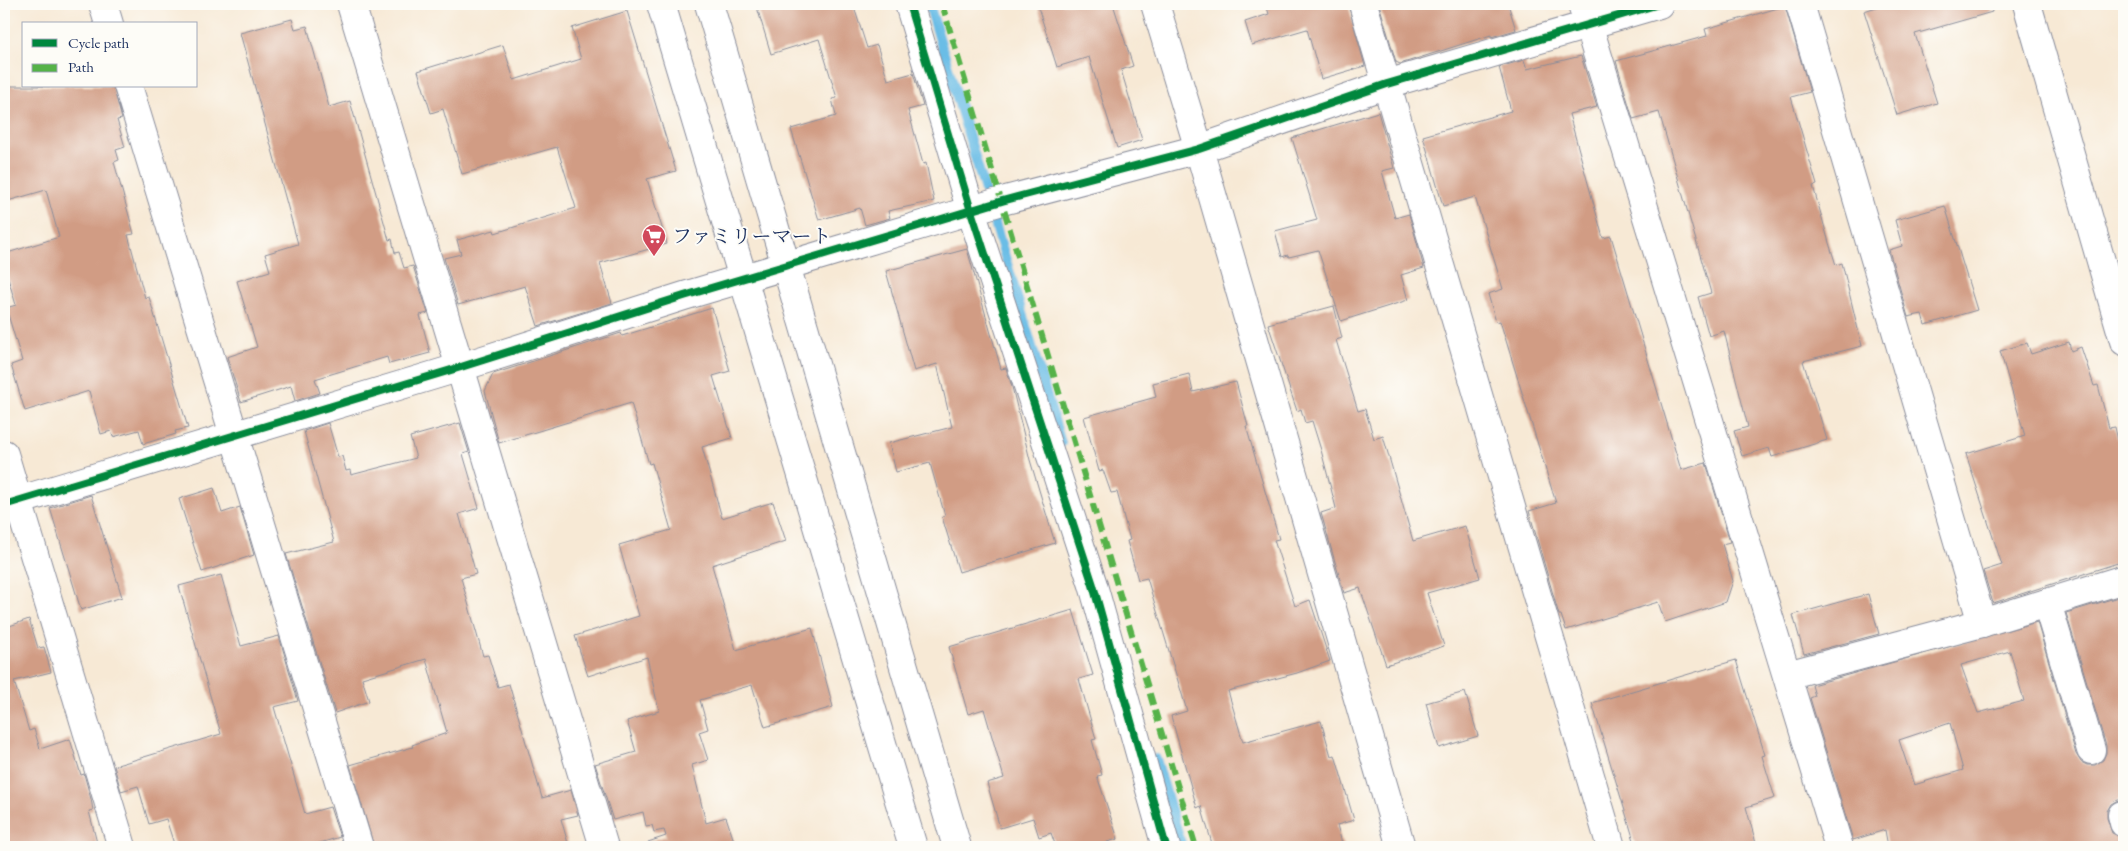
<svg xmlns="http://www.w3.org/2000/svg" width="2128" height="851" font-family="'EB Garamond','Noto Serif JP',serif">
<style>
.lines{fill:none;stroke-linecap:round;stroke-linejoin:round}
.stream{stroke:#6abde6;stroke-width:10}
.building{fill:#d19c84;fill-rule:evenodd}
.minor-casing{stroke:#898c9a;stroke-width:30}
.tertiary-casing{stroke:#898c9a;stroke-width:30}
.minor{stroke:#fff;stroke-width:28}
.tertiary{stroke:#fff;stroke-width:28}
.quiet{stroke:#55b248;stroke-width:6;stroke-dasharray:12 6;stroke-linecap:butt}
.cycleway-casing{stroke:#fdfcf7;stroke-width:11}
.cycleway{stroke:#00873e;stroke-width:8}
.labels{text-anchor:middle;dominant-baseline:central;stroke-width:4;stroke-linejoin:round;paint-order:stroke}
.poi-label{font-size:20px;fill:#1b2f5e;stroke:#fdfcf7;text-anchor:start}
</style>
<rect width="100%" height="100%" fill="#fdfcf7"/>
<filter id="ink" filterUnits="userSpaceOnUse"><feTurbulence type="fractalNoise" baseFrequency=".02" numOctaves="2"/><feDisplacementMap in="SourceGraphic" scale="10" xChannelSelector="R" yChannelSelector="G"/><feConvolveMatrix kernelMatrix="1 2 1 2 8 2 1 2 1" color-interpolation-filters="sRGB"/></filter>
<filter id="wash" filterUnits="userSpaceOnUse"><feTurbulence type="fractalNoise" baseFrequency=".0096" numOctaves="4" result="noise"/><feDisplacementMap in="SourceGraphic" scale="20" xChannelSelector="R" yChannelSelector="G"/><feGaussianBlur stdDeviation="1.12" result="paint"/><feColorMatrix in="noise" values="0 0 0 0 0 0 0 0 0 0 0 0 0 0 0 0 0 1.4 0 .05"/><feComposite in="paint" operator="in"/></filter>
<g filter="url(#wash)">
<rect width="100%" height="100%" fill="#f7e9d5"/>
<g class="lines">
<g class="stream">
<path d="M929 4 1061 443"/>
<path d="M1156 759 1182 847"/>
</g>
</g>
<g id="blocks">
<g class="building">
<path d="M756 4H853L867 48 877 45 888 80 913 73 923 106 908 110 923 164 926 163 934 201 888 211 890 218 865 225 860 208 819 220 791 129 836 116 832 99 837 98 819 39 771 54Z"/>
<path d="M1037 4H1113L1133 66 1121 70 1142 140 1117 148 1089 57 1057 67Z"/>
<path d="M1266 4H1348L1365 66 1321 79 1307 29 1252 45 1245 22 1269 14Z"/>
<path d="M1379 4H1508L1516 30 1491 37V35L1400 64 1396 62Z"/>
<path d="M1886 4H1991L1992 12 1915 34 1937 103 1897 115 1864 11Z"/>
<path d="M1785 6 1810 92 1791 97 1817 185 1813 186 1829 243 1836 265 1842 263 1862 346 1803 361 1827 440 1772 457 1769 448 1742 456 1734 431 1748 427 1724 331 1709 336 1698 297 1711 293 1659 112 1633 119 1616 61 1707 36 1705 29Z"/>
<path d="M627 11 676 171 647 179 667 244 600 263 612 303 538 326 525 286 458 305 444 258 461 254 457 240 494 230 495 233 576 208 557 147 462 174 443 109 431 113 418 71 503 45 514 80 581 59 572 28Z"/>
<path d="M292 19 295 29 307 26 329 107 350 101 389 240 392 239 395 253 399 252 404 268 413 266 428 313 420 315 430 353 389 364 387 357 315 379 320 393 295 401 291 386 241 402 227 357 257 347 237 281 270 271 265 254 298 244 240 33Z"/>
<path d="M1581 56 1597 107 1569 114 1603 238 1611 236 1681 470 1706 463 1730 542 1722 544 1733 581 1726 602 1665 622 1658 602 1566 630 1561 615H1559L1529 511 1556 503 1500 321 1496 322 1488 294 1503 289 1475 197 1443 206 1423 136 1511 111 1499 67 1524 60 1527 69Z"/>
<path d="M4 86H113L122 119 117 120 125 147 116 150 119 160 114 162 134 234 128 235 145 298 149 297 188 428 175 431 176 434 143 444 139 430 113 437 111 431 101 434 89 391 25 411 11 365 22 361 6 308 16 305 4 265V254L59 237 46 190 4 202Z"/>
<path d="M1378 112 1394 168 1382 171 1395 218 1409 214 1424 268 1401 275 1408 300 1341 321 1318 250 1289 257 1288 255 1282 257 1275 231 1317 220 1292 138Z"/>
<path d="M1945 206 1977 310 1925 325 1922 314 1908 317 1889 250 1902 246 1895 220Z"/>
<path d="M967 249 1001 369 1006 368 1012 387 1030 460 1055 543 959 572 942 517 945 516 930 463 896 472 889 443 952 427 937 364 914 371 886 271Z"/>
<path d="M1334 306 1342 338 1336 340 1358 411 1365 409 1374 439 1383 436 1413 541 1465 526 1480 578 1427 593 1444 646 1386 665 1360 588 1344 593 1321 513 1336 508 1321 450 1312 421 1305 423 1301 409 1297 411 1268 324Z"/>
<path d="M712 308 730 371 713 376 732 438 702 447 722 518 773 502 786 541 712 565 736 650 812 628 833 707 765 727 752 685 700 700 708 729 699 732 708 760 692 765 706 823 726 817 736 847H649L648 842 666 836 664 830 654 832 652 825 646 826 643 812 613 820 595 764 636 752 627 721 659 711 647 657 588 676 575 636 639 616 619 545 671 530 652 463 649 464 631 403 499 443 485 391 493 374 621 333 622 336Z"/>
<path d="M2069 342 2071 351 2081 347 2094 386 2098 385 2109 428 2115 427 2124 468V561L1993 603 1983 571 2002 565 1966 454 2025 436 2000 351 2027 343 2031 354Z"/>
<path d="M1189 374 1193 392 1236 382 1248 426H1246L1279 539 1274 540 1295 606 1310 600 1330 661 1297 673 1228 691 1243 742 1321 721 1331 756 1335 755 1354 820 1337 825 1343 847H1213L1201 806 1197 808 1171 716 1187 711 1147 578 1138 580 1127 541 1130 540 1117 492 1111 493 1103 470 1099 471 1084 417 1156 397 1153 383Z"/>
<path d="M328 423 338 457 342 456 346 471 350 470 351 475 416 458 410 437 460 423 469 452 463 454 479 508 459 514 476 574 461 578 483 656 488 655 498 687 509 684 542 798 571 790 578 815 561 819 569 847H374L350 765 413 747 412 745 447 733 426 659 362 678 369 701 335 713 286 554 334 542 304 431Z"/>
<path d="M214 488 222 513 240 507 254 555 202 572 179 499Z"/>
<path d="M91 495 122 597 81 610 50 508Z"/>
<path d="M221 575 241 646 279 636 298 701 274 707 305 814 330 807 340 837 307 847H175L166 819 149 824 138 786 121 791 114 766 221 734 179 586Z"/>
<path d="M1868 594 1879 634 1804 654 1793 615Z"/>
<path d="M2118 597 2124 617V800H2118L2111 804 2107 811V818L2112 833 2124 838V847H1888L1885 830 1853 840 1810 698 1815 696 1812 685 2037 622 2076 754 2081 762 2087 765H2095L2103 760 2106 753V746L2066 613ZM2010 651 2024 701 1978 713 1961 665ZM1950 723 1963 770 1914 785 1899 740Z"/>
<path d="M1073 610 1093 675 1079 679 1096 739 1092 740 1102 775 1097 776 1118 839 1107 842 1109 847H1056L1051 833 1039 837 1033 818 1000 828 987 783 1004 778 984 709 968 714 949 647Z"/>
<path d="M29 619 38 648 44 647 51 672 14 681 29 731 34 729 40 749 70 739 81 775 84 774 91 799 93 810 89 811 98 847H4V628Z"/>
<path d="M1736 660 1765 755 1762 756 1775 798 1746 807 1757 847H1636L1592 703Z"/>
<path d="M1465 692 1478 736 1439 748 1426 703Z"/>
</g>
</g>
</g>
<g filter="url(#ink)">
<use href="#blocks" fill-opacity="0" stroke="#898c9a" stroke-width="1"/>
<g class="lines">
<g class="minor-casing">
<g id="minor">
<path d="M103 4 109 24"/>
<path d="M351 4 604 847"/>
<path d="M909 4 971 211 1093 585 1166 847"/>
<path d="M1155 4 1199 149 1401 847"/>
<path d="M1363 4 1611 847"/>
<path d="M1582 4 1839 847"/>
<path d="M1800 4 1982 623"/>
<path d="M2027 4 2124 341"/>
<path d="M128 86 359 847"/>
<path d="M4 454 122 847"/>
<path d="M4 505 461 367 684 296 1002 201 1199 149 1387 84 1659 4"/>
<path d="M2047 603 2091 750"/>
<path d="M1787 675 1982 623 2124 579"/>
<path d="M2122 815 2124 823"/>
</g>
</g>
<g class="tertiary-casing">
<g id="tertiary">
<path d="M661 4 913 847"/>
<path d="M709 4 957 847"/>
</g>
</g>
<use href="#minor" class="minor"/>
<use href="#tertiary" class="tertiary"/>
<path class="quiet" d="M942 4 1196 847"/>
<g class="cycleway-casing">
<g id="cycleway">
<path d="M909 4 971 211 1093 585 1166 847"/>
<path d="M4 505 461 367 684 296 1002 201 1199 149 1387 84 1659 4"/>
</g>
</g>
<use href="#cycleway" class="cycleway"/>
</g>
</g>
<defs>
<g id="supermarket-pin" transform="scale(1.25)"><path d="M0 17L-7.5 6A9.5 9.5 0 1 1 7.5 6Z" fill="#d1495b" stroke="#fdfcf7"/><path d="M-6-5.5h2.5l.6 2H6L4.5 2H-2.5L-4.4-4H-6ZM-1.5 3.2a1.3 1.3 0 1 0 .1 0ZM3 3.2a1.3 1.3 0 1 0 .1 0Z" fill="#fff"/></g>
</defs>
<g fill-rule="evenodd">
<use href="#supermarket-pin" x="654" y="236"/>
</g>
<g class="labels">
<g class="poi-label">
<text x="672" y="236">ファミリーマート</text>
</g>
</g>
<rect width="2128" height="851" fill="none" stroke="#fdfcf7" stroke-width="20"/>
<rect x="22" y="22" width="175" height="65" fill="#fdfcf7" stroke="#a3aaba"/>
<rect x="32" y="39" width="25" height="8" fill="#00873e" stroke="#a3aaba"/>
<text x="68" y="48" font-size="15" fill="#1b2f5e">Cycle path</text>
<rect x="32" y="64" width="25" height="8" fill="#55b248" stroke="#a3aaba"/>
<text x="68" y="72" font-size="15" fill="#1b2f5e">Path</text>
</svg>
